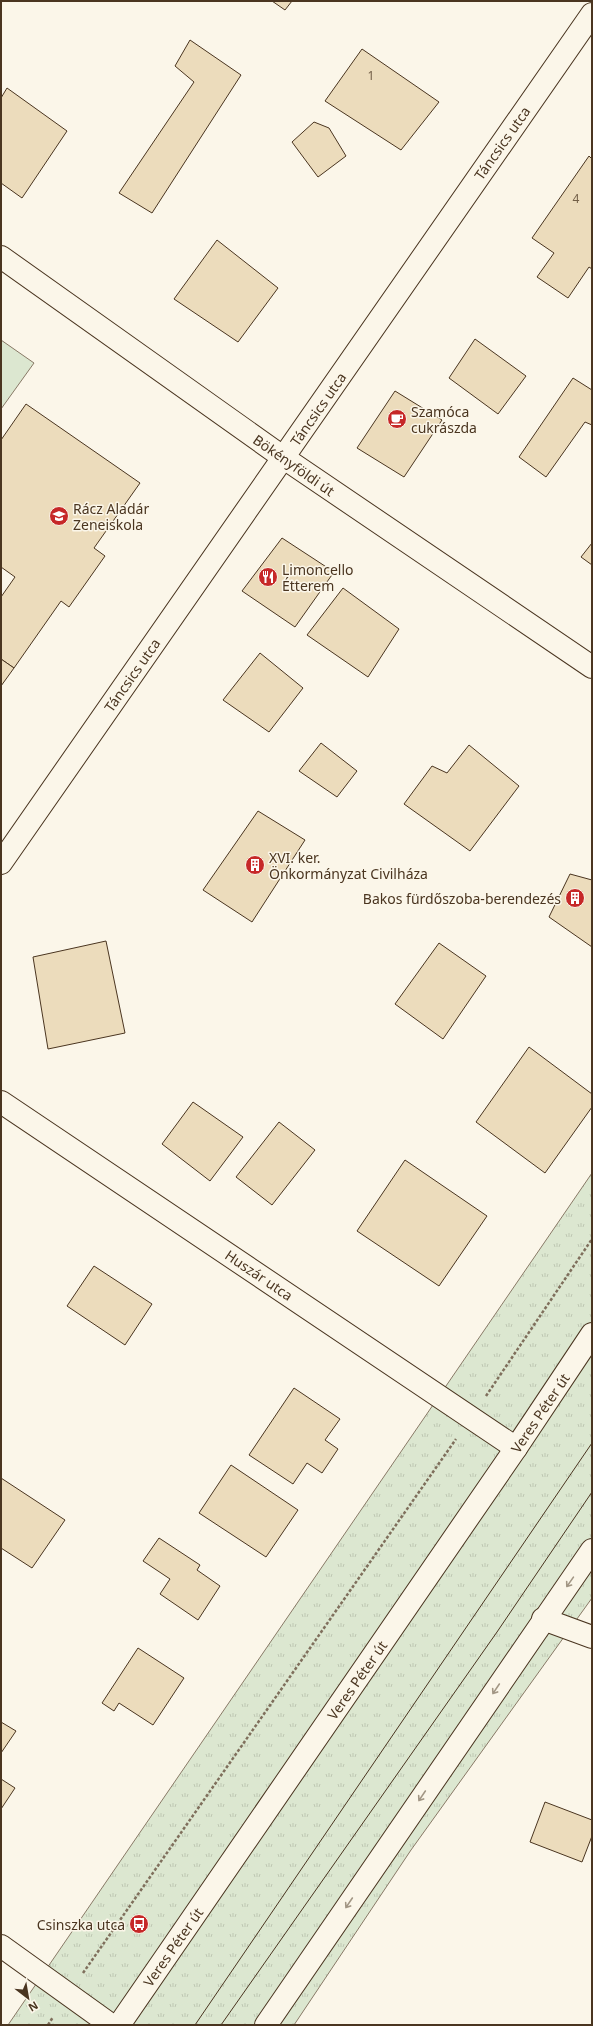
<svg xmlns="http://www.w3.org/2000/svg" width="593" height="2026" font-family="'Noto Sans',sans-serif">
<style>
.grass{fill:url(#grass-tufts);stroke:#887966}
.garden{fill:#dce7d0;stroke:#887966}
.building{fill:#ecdcbc;stroke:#4a3520}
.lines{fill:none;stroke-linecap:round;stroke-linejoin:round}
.minor-casing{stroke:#4a3520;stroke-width:24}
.major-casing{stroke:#4a3520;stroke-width:24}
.path{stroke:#7f6f5c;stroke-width:2.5;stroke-dasharray:3 2;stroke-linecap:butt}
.minor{stroke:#fbf6e9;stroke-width:22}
.major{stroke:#fbf6e9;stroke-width:22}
.tram{stroke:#4a3520;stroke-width:1}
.oneway{stroke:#a29684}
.labels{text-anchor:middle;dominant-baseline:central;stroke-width:3;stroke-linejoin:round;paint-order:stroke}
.number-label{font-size:12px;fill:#725f47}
.street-label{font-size:14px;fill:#4a3520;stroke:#fbf6e9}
.poi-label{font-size:14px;fill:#4a3520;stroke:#fbf6e9;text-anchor:start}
</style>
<defs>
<pattern id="grass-tufts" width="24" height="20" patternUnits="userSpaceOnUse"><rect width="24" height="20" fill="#dce7d0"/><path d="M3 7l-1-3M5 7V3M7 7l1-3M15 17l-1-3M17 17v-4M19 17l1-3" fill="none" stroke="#bec7b2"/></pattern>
</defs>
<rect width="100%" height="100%" fill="#fbf6e9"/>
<path class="grass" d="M592 1173V1598L411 1850 294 2025H8Z"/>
<path class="garden" d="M1 340 34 363 1 409Z"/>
<g class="building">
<path d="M272 1H292L285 10Z"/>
<path d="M190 40 241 75 152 213 119 193 194 82 175 66Z"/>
<path d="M362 49 439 102 401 150 325 101Z"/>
<path d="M7 88 67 131 22 198 1 183V98Z"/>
<path d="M314 122 329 128 346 156 318 177 292 142Z"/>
<path d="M589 156 592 159V269L589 267 568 298 537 277 554 253 532 238Z"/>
<path d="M217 240 278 288 238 342 174 299Z"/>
<path d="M475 339 526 376 498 414 449 378Z"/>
<path d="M573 378 592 390V425L585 422 546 477 519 457Z"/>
<path d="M395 391 442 420 404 477 357 448Z"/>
<path d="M26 404 140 483 94 548 105 556 69 607 61 601 14 668 1 659V597L15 577 1 567V440Z"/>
<path d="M282 538 334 572 295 627 242 591Z"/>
<path d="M592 543V565L581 557Z"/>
<path d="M343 588 399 629 368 677 307 635Z"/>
<path d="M260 653 303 688 269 732 223 700Z"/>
<path d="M1 659 14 668 1 686Z"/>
<path d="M321 743 357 771 337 797 299 771Z"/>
<path d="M469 745 519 786 470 851 404 804 432 766 447 773Z"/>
<path d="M258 811 305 840 252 922 203 890Z"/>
<path d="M570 874 592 880V947L549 917Z"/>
<path d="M106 941 125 1033 48 1049 33 957Z"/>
<path d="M439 943 486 976 443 1039 395 1004Z"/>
<path d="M529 1047 592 1094V1107L545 1173 476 1122Z"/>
<path d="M193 1102 243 1137 210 1181 162 1144Z"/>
<path d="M279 1122 315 1150 272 1205 236 1177Z"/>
<path d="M405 1160 487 1216 439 1286 357 1231Z"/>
<path d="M94 1266 152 1304 125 1345 67 1306Z"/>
<path d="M294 1388 340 1419 325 1440 338 1449 322 1473 307 1463 293 1484 249 1455Z"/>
<path d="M231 1465 298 1510 266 1557 199 1513Z"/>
<path d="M1 1478 65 1520 32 1568 1 1548Z"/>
<path d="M159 1538 200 1565 197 1570 220 1586 198 1620 160 1594 170 1579 143 1561Z"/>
<path d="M138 1648 184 1678 153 1725 119 1703 114 1711 102 1703Z"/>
<path d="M1 1722 16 1731 1 1753Z"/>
<path d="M1 1779 15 1788 1 1809Z"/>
<path d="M545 1802 592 1820V1836L582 1862 530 1842Z"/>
</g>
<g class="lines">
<g class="minor-casing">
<g id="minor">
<path d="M1 257 284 458 592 667"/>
<path d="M1 863 592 14"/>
<path d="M1 1102 516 1448"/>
<path d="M543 1619 592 1637"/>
<path d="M1 1946 111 2025"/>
<path d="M266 2025 592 1550"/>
</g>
</g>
<g class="major-casing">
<path id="major" d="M119 2025 516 1448 592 1334"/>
</g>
<g class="path">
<path d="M486 1396 592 1239"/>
<path d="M83 1973 456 1439"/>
<path d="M48 2025 53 2017"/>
</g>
<use href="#minor" class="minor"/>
<use href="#major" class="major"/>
<g class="tram">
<path d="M195 2025 592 1443"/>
<path d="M221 2025 497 1632 592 1492"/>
</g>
</g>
<defs><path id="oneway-shaft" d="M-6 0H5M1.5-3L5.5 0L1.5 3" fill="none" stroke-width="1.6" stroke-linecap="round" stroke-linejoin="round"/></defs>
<g class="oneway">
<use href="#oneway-shaft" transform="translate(570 1582) rotate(125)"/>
<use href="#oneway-shaft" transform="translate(496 1689) rotate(124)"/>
<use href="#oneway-shaft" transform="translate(422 1796) rotate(124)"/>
<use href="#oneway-shaft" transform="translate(349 1903) rotate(124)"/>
</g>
<defs>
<g id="cafe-disc" transform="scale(1)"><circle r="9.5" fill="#c62828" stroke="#fbf6e9"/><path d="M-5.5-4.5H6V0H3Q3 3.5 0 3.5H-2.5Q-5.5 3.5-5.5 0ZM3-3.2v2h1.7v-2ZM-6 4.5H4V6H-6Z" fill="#fff"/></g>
<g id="school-disc" transform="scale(1)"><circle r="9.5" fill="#c62828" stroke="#fbf6e9"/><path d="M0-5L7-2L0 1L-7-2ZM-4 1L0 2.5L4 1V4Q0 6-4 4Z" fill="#fff"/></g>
<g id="restaurant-disc" transform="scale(1)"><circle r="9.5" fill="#c62828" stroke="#fbf6e9"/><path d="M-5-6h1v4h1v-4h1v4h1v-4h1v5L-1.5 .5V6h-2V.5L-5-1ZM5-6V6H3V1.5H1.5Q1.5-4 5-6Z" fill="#fff"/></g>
<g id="building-disc" transform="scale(1)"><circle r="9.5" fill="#c62828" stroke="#fbf6e9"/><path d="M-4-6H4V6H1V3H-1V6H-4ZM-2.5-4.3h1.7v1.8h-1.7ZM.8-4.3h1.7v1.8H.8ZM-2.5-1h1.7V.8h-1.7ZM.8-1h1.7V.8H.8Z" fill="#fff"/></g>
<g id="bus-disc" transform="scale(1)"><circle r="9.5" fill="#c62828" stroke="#fbf6e9"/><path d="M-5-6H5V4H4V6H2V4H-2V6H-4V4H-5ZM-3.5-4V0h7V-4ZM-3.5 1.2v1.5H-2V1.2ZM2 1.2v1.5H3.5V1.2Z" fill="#fff"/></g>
</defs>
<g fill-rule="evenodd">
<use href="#cafe-disc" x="397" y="419"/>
<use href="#school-disc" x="59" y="516"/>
<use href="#restaurant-disc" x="268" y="577"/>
<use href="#building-disc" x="255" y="865"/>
<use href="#building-disc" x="575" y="898"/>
<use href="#bus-disc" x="139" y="1924"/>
</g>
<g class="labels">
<g class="number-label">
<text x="371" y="75">1</text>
<text x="576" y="198">4</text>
</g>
<g class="street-label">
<text transform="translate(502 143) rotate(-55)">Táncsics utca</text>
<text transform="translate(318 409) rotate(-55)">Táncsics utca</text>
<text transform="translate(294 465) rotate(35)">Bökényföldi út</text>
<text transform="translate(132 675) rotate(-55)">Táncsics utca</text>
<text transform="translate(259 1275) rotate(34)">Huszár utca</text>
<text transform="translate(540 1413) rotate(-56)">Veres Péter út</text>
<text transform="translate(357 1680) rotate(-55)">Veres Péter út</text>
<text transform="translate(173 1947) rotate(-55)">Veres Péter út</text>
</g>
<g class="poi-label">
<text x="411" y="411">Szamóca<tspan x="411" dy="16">cukrászda</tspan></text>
<text x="73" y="508">Rácz Aladár<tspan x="73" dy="16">Zeneiskola</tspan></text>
<text x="282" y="569">Limoncello<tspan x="282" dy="16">Étterem</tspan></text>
<text x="269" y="857">XVI. ker.<tspan x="269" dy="16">Önkormányzat Civilháza</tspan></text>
<text x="561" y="898" text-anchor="end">Bakos fürdőszoba-berendezés</text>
<text x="125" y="1924" text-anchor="end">Csinszka utca</text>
</g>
</g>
<rect width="593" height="2026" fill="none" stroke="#4a3520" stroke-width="4"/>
<g transform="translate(28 1998) rotate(149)" stroke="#fbf6e9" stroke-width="3" paint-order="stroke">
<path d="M0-3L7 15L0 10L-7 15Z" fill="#4a3520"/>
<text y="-6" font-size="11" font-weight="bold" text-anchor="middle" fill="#4a3520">N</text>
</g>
</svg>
